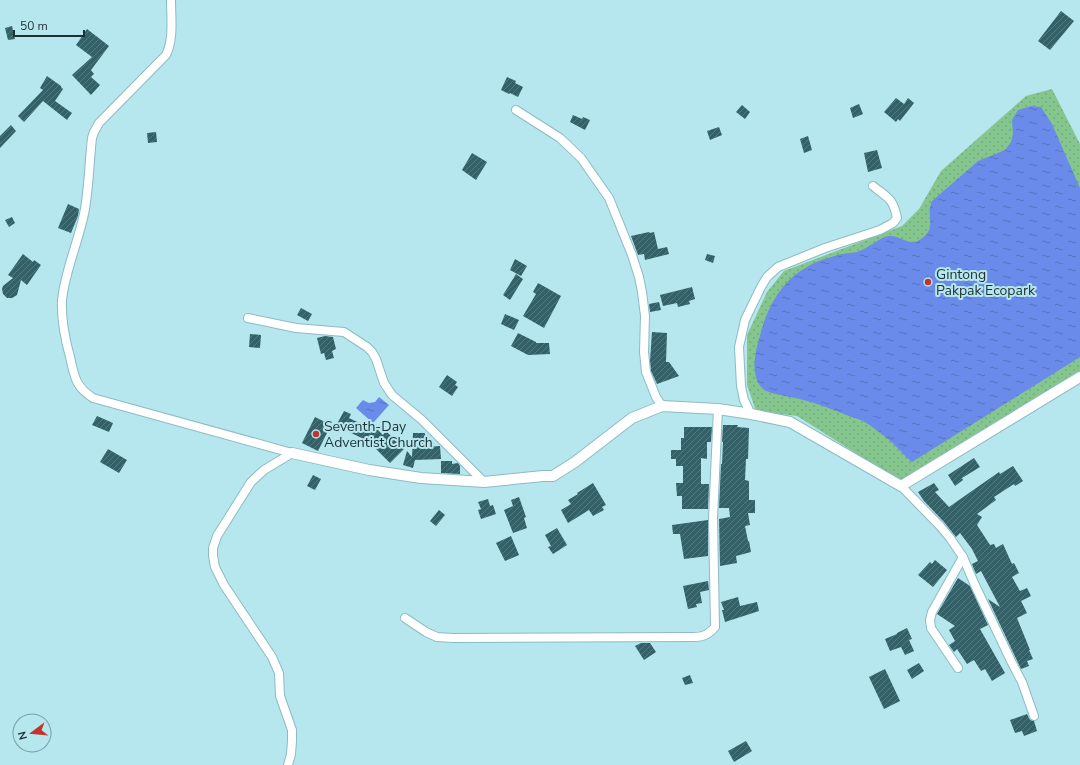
<svg xmlns="http://www.w3.org/2000/svg" width="1080" height="765" font-family="'Nunito Sans',sans-serif">
<style>
.park{fill:url(#park-dots)}
.water{fill:url(#water-ripples)}
.building{fill:url(#building-hatch)}
.lines{fill:none;stroke-linecap:round;stroke-linejoin:round}
.minor-casing{stroke:#8dbbc3;stroke-width:10}
.tertiary-casing{stroke:#8dbbc3;stroke-width:12}
.minor{stroke:#fff;stroke-width:8}
.tertiary{stroke:#fff;stroke-width:10}
.poi-dot{fill:#c2352b;stroke:#b6e6ee;stroke-width:1.5}
.labels{text-anchor:middle;dominant-baseline:central;stroke-width:4;stroke-linejoin:round;paint-order:stroke}
.poi-label{font-size:14px;fill:#1d3033;stroke:#b6e6ee;text-anchor:start}
</style>
<defs>
<pattern id="park-dots" width="8" height="8" patternUnits="userSpaceOnUse"><rect width="8" height="8" fill="#85c68f"/><path d="M2 2h.1M6 6h.1" fill="none" stroke="#72aa7c" stroke-width="1.8" stroke-linecap="round"/></pattern>
<pattern id="water-ripples" width="26" height="14" patternUnits="userSpaceOnUse"><rect width="26" height="14" fill="#6b8bea"/><path d="M2 4q2-2 4 0t4 0M15 11q2-2 4 0t4 0" fill="none" stroke="#5772be"/></pattern>
<pattern id="building-hatch" width="6" height="6" patternUnits="userSpaceOnUse"><rect width="6" height="6" fill="#346168"/><path d="M-1 1l2-2M0 6l6-6M5 7l2-2" fill="none" stroke="#56797e"/></pattern>
</defs>
<rect width="100%" height="100%" fill="#b6e6ee"/>
<path class="park" d="M1052 89 1080 144V377L908 486 797 416 756 411 747 385V335L767 292 784 271 902 226 919 209 941 171 1026 96Z"/>
<g class="water">
<path d="M1031 106 1041 107 1052 124 1080 188V357L912 462C903 455 897 446 888 439 880 433 872 426 863 421 859 419 854 418 849 416 834 410 819 404 803 400 795 397 768 394 763 389 751 378 754 356 758 343 767 306 782 276 819 261 826 258 835 256 842 254 847 253 852 253 857 252 867 249 882 236 889 236 899 235 907 244 916 242 918 241 919 240 921 239 938 228 925 216 932 201L978 161 1005 150 1011 142 1013 134 1012 120 1018 110Z"/>
<path d="M379 397 389 405 373 423 356 408 363 400 369 403 375 402Z"/>
</g>
<g class="building">
<path d="M1061 11 1074 21 1050 50 1038 41Z"/>
<path d="M12 26 15 39 8 40 5 28Z"/>
<path d="M87 29 109 46 91 70 94 74 91 77 100 85 91 95 72 75 92 57 76 45Z"/>
<path d="M47 76 61 86V87L63 89 55 101 72 113 67 120 43 101 24 122 18 116 43 90 40 88Z"/>
<path d="M507 77 516 81 515 83 523 87 518 97 510 93 509 94 501 90Z"/>
<path d="M896 98 904 104 908 98 914 103 900 121 898 119 896 122 884 112Z"/>
<path d="M859 104 863 114 853 118 850 108Z"/>
<path d="M742 105 750 112 745 119 736 112Z"/>
<path d="M573 115 582 119 583 117 590 120 585 130 570 122Z"/>
<path d="M11 125 16 131 0 148V136Z"/>
<path d="M719 127 722 135 710 140 707 131Z"/>
<path d="M156 132 157 142 148 143 147 133Z"/>
<path d="M808 136 812 150 804 153 800 139Z"/>
<path d="M877 150 882 168 868 172 864 153Z"/>
<path d="M472 153 487 162 476 180 462 170Z"/>
<path d="M68 204 79 209 78 216 71 233 58 228Z"/>
<path d="M12 217 15 223 9 227 5 220Z"/>
<path d="M649 232 650 233 654 232 658 249 667 247 669 254 645 260 644 254 638 255 631 236Z"/>
<path d="M23 254 33 262 34 260 41 265 27 285 21 280 17 295 12 298H7L3 294 2 289 3 286 13 278 8 275Z"/>
<path d="M707 254 715 256 713 263 705 260Z"/>
<path d="M515 259 527 266 521 276 510 270Z"/>
<path d="M516 274 523 279 510 300 503 295Z"/>
<path d="M538 283 561 296 544 328 523 316 536 294 533 292Z"/>
<path d="M692 287 695 299 689 301 690 304 678 307 677 303 663 306 660 295Z"/>
<path d="M659 302 661 310 650 312 649 304Z"/>
<path d="M301 308 312 314 308 321 297 315Z"/>
<path d="M505 314 519 320 514 330 501 324Z"/>
<path d="M652 332 667 333 666 362H669L679 376 657 384 651 371 650 361Z"/>
<path d="M518 333 536 342V343H549L550 354 528 355 511 346Z"/>
<path d="M250 334 261 335 260 348 249 347Z"/>
<path d="M325 336 333 337 336 349 332 351 334 358 326 360 324 353 321 354 317 338Z"/>
<path d="M447 375 457 382 455 385 458 387 452 396 439 387Z"/>
<path d="M344 411 351 414 349 418 374 430 376 428 383 435 386 431 404 449 390 463 368 441 347 431V430L337 424Z"/>
<path d="M97 416 113 423 109 432 92 425Z"/>
<path d="M315 417 331 425 318 451 302 443Z"/>
<path d="M723 425H738L737 427 749 428 748 459H746L745 480 749 481V500H755V513H748L750 525 745 526 748 541H749L751 552 736 556 737 563 720 566 719 519 730 517 729 508H719L721 464H722L723 442H722Z"/>
<path d="M684 427H712L711 442H707V459L701 458V484H709L708 509H682V496H677L676 483H683V466H676V459H671V450H681V438H684Z"/>
<path d="M413 433H425V447L440 446 441 459 415 460 413 468 403 465 407 451 412 457Z"/>
<path d="M108 449 127 460 119 473 100 462Z"/>
<path d="M974 458 980 467 962 478 963 480 955 486 948 475Z"/>
<path d="M441 461H452V464L458 463 460 466V474L441 473Z"/>
<path d="M1013 466 1023 481 1015 486 1014 484 994 497 996 500 977 514 982 517 977 525 990 545 994 544 996 548 1003 544 1012 564 1014 563 1019 573 1012 577 1020 591 1027 588 1031 596 1021 601 1027 613 1017 618 1030 650H1029L1033 659 1027 661 1029 666 1021 669 988 599 1000 607 981 571 976 574 972 564 978 561 972 549 960 533 956 537 944 522 924 501 918 492 934 483 939 490 935 492 949 507 999 472 1000 474Z"/>
<path d="M313 475 321 479 315 490 307 486Z"/>
<path d="M593 483 606 505 602 507 604 510 593 516 589 510 568 523 561 510 571 504 568 500 578 494 577 493Z"/>
<path d="M519 497 526 517 524 518 527 528 513 533 504 510 513 506 511 500Z"/>
<path d="M488 499 490 506 493 505 496 514 481 519 478 510 481 509 478 502Z"/>
<path d="M439 510 445 515 436 526 430 521Z"/>
<path d="M708 520V556L684 559 680 534H673L672 525Z"/>
<path d="M557 528 567 545 553 554 548 547 551 546 545 535Z"/>
<path d="M511 536 519 555 505 561 496 543Z"/>
<path d="M935 560 947 570 933 587 918 575 930 562 932 564Z"/>
<path d="M958 578 970 586 988 625 980 629 1005 673 992 681 985 669 981 671 974 660 967 664 957 649 954 652 949 645 955 641 949 630 955 626 937 614Z"/>
<path d="M708 581 709 590 700 592 702 603 696 604 697 607 688 609 683 586Z"/>
<path d="M738 597 740 606 757 602 759 611 725 622 722 610H724L721 602Z"/>
<path d="M907 628 912 639 909 640 914 651 905 655 901 647 890 651 885 639 897 634V633Z"/>
<path d="M641 643H650L656 652 644 660 635 646Z"/>
<path d="M919 663 924 671 912 679 907 670Z"/>
<path d="M885 669 900 701 884 709 869 677Z"/>
<path d="M690 675 693 683 685 685 682 678Z"/>
<path d="M1027 714 1030 720 1034 721 1037 731 1024 736 1022 731 1015 733 1010 720Z"/>
<path d="M746 741 752 751 734 762 728 751Z"/>
</g>
<g class="lines">
<g class="minor-casing">
<g id="minor">
<path d="M171 0C171 18 174 39 166 55L99 123 94 132 92 138C89 164 89 189 84 214 78 243 65 271 62 300 61 320 65 339 70 357 75 378 75 386 93 398L292 453"/>
<path d="M516 110 560 138 581 158 609 198 632 255 639 277 642 292 645 316 644 352 646 372 656 397 662 406"/>
<path d="M248 318 296 328 344 332 367 347 372 352 376 359 384 383 392 395 422 420 484 482"/>
<path d="M751 414 744 400 741 386 739 347 745 320 761 287 767 277 778 267 825 248 880 230 893 223 897 218C893 198 888 198 873 186"/>
<path d="M901 486 940 526 950 538 963 557 974 583 1012 663 1022 682 1034 716"/>
<path d="M405 618 426 632 437 637 453 638 693 637C703 637 708 635 715 627L713 518 718 409"/>
<path d="M958 668 931 628 930 620 932 612 963 557"/>
<path d="M288 765 291 754 292 741V730L280 696 279 673 272 657 224 585 215 567 213 556V548L217 536 251 482 264 470 292 453"/>
</g>
</g>
<g class="tertiary-casing">
<path id="tertiary" d="M292 453 369 470 421 478 484 482 543 476H553L575 462 632 418 662 406 718 409 751 414 790 422 901 486 1080 377"/>
</g>
<use href="#minor" class="minor"/>
<use href="#tertiary" class="tertiary"/>
</g>
<g class="poi-dot">
<circle cx="928" cy="282" r="4"/>
<circle cx="316" cy="434" r="4"/>
</g>
<g class="labels">
<g class="poi-label">
<text x="936" y="274">Gintong<tspan x="936" dy="16">Pakpak Ecopark</tspan></text>
<text x="324" y="426">Seventh-Day<tspan x="324" dy="16">Adventist Church</tspan></text>
</g>
</g>
<g transform="translate(32 733) rotate(254)"><circle r="19" fill="#b6e6ee" stroke="#799da3"/>
<path d="M0-3L7 15L0 10L-7 15Z" fill="#c2352b"/>
<text y="-6" font-size="11" font-weight="bold" text-anchor="middle" fill="#1d3033">N</text>
</g>
<path d="M14 30v6h70v-6" fill="none" stroke="#1d3033" stroke-width="2"/>
<text x="20" y="30" font-size="12" fill="#1d3033" stroke="#b6e6ee" stroke-width="3" paint-order="stroke">50 m</text>
</svg>
